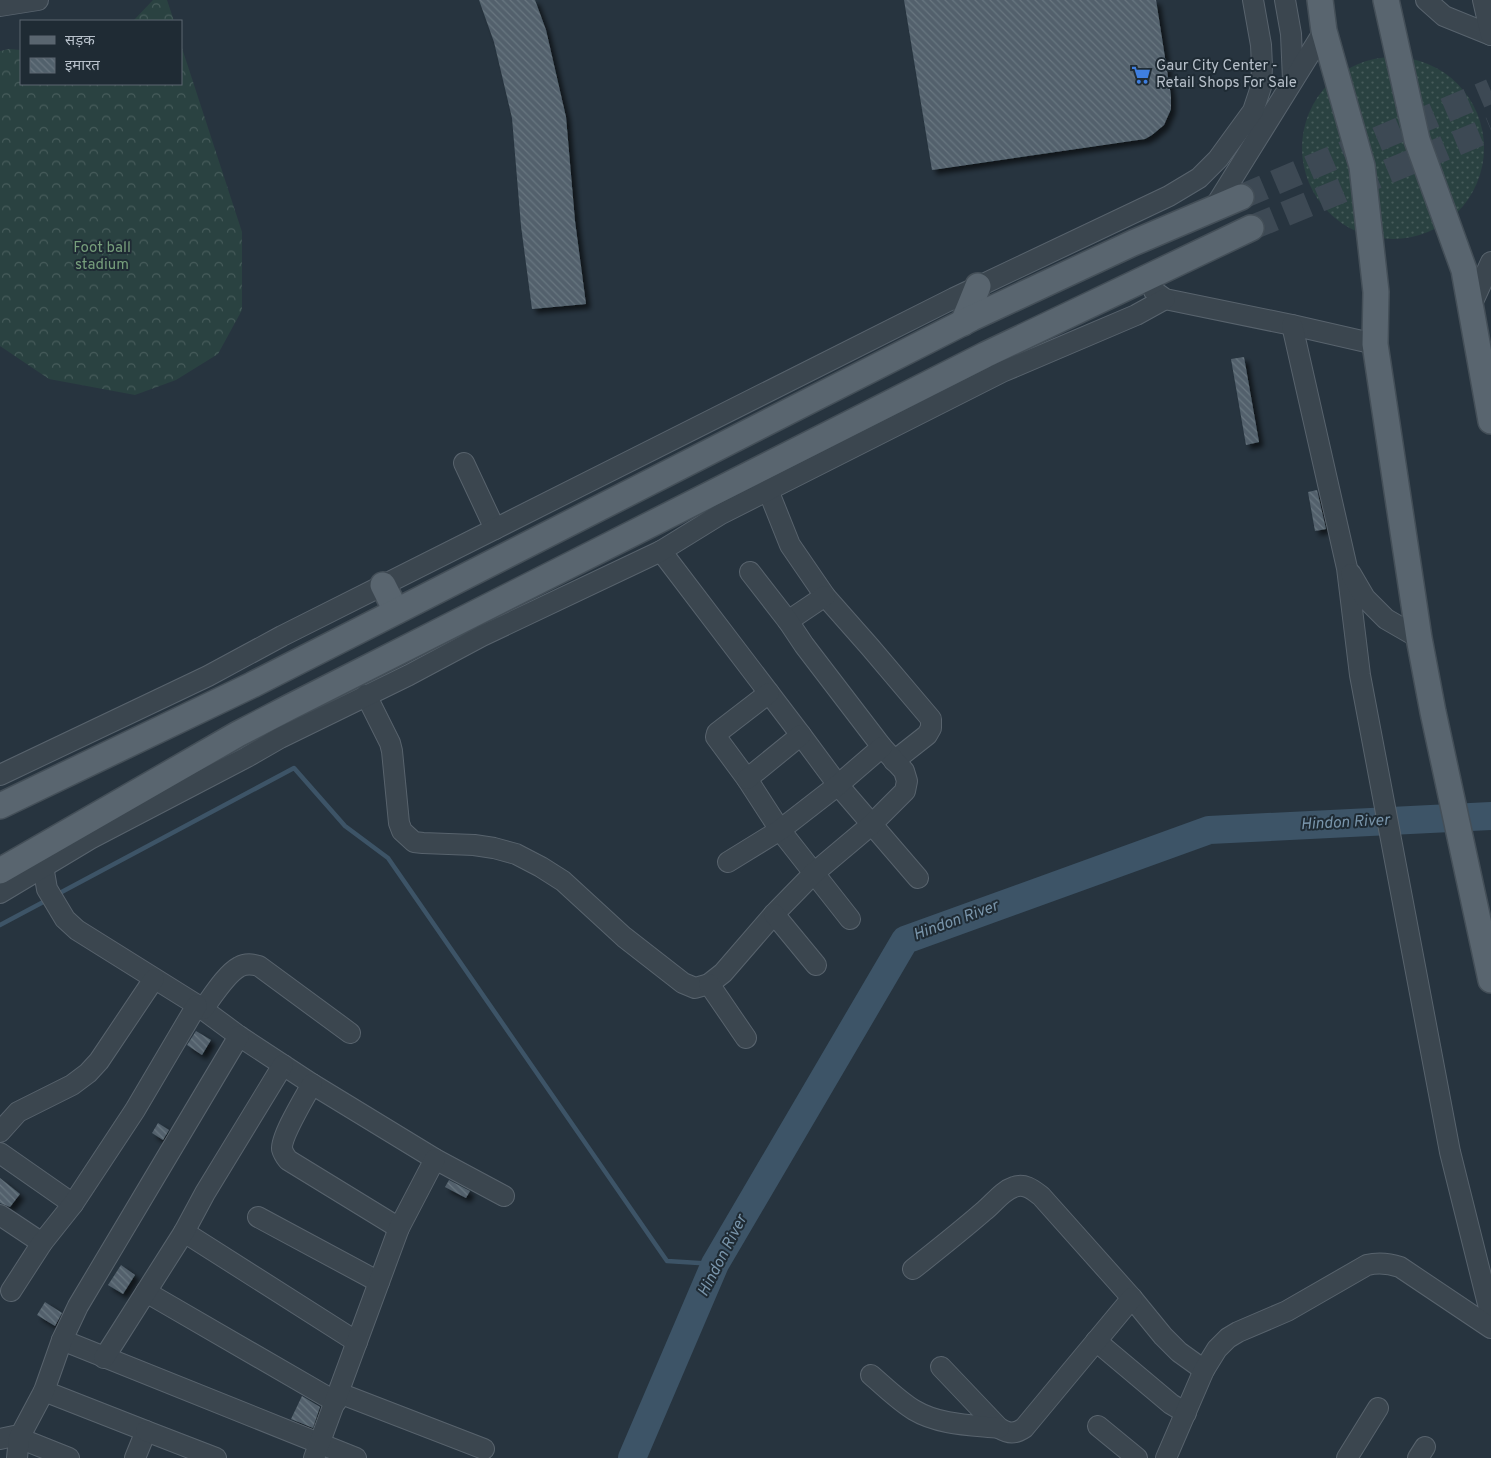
<svg xmlns="http://www.w3.org/2000/svg" width="1491" height="1458" font-family="Overpass,'Noto Sans Devanagari',sans-serif">
<style>
.grass{fill:url(#grass-dots)}
.forest{fill:url(#forest-crowns)}
.lines{fill:none;stroke-linecap:round;stroke-linejoin:round}
.stream{stroke:#3d5467;stroke-width:4.5}
.river{stroke:#3d5467;stroke-width:28}
.building{fill:url(#building-back-hatch);filter:url(#shadow)}
.major-tunnel{stroke:#3d4954;stroke-width:25;stroke-dasharray:25 12;stroke-linecap:butt}
.minor-casing{stroke:#58636d;stroke-width:22}
.major-casing{stroke:#444f58;stroke-width:28}
.minor{stroke:#3b464f;stroke-width:20}
.major{stroke:#59656f;stroke-width:25}
.labels{text-anchor:middle;dominant-baseline:central;stroke-width:4;stroke-linejoin:round;paint-order:stroke}
.poi-label{font-size:15px;fill:#b7c0ca;stroke:#1f2b34;text-anchor:start}
.park-label{font-size:15px;fill:#769e7b;stroke:#1f2b34}
.water-label{font-size:16px;font-style:italic;fill:#7995ab;stroke:#1f2b34}
</style>
<defs>
<pattern id="grass-dots" width="8" height="8" patternUnits="userSpaceOnUse" patternTransform="scale(1.25)"><rect width="8" height="8" fill="#2a4241"/><path d="M2 2h.1M6 6h.1" fill="none" stroke="#475c5b" stroke-width="1.8" stroke-linecap="round"/></pattern>
<pattern id="forest-crowns" width="20" height="18" patternUnits="userSpaceOnUse" patternTransform="scale(1.25)"><rect width="20" height="18" fill="#2a4241"/><path d="M2 6a3 3 0 1 1 6 0M12 15a3 3 0 1 1 6 0" fill="none" stroke="#475c5b"/></pattern>
<pattern id="building-back-hatch" width="6" height="6" patternUnits="userSpaceOnUse" patternTransform="scale(1.25)"><rect width="6" height="6" fill="#52616c"/><path d="M-1 5l2 2M0 0l6 6M5-1l2 2" fill="none" stroke="#697680"/></pattern>
<filter id="shadow"><feDropShadow dx="4.5" dy="4.5" stdDeviation="2.5" flood-color="#0009"/></filter>
</defs>
<rect width="100%" height="100%" fill="#27343f"/>
<circle class="grass" cx="1393" cy="148" r="91"/>
<g class="forest">
<path d="M153 0H167L174 21H133Z"/>
<path d="M181 45 242 232V310L218 354 176 380 135 395 49 379 0 346V51L9 49 21 50V84H181Z"/>
</g>
<g class="lines">
<g class="stream">
<path d="M56 895 294 768 345 826 388 858 667 1261 715 1264"/>
<path d="M0 925 47 900"/>
</g>
<path class="river" d="M632 1458 715 1264 905 940 1209 830 1491 816"/>
</g>
<g class="building">
<path d="M479 0H535L546 30 566 117 575 221 586 304 532 309 521 226 512 118 494 42Z"/>
<path d="M904 0H1156L1171 96V109L1164 125 1152 135 1145 139 932 170Z"/>
<path d="M1244 357 1259 442 1246 445 1231 359Z"/>
<path d="M1317 490 1326 529 1315 531 1308 492Z"/>
<path d="M196 1031 211 1040 202 1055 187 1045Z"/>
<path d="M158 1123 169 1130 163 1140 152 1133Z"/>
<path d="M0 1178 20 1194 10 1207 0 1203Z"/>
<path d="M449 1180 470 1191 466 1198 445 1187Z"/>
<path d="M121 1265 135 1275 123 1294 108 1285Z"/>
<path d="M45 1302 62 1313 55 1326 37 1315Z"/>
<path d="M302 1396 320 1407 313 1428 291 1419Z"/>
</g>
<g class="lines">
<g class="major-tunnel">
<path d="M1241 197 1491 91"/>
<path d="M1251 228 1491 129"/>
</g>
<g class="minor-casing">
<g id="minor">
<path d="M1285 0 1291 34 1293 80"/>
<path d="M1426 0 1444 16 1491 35"/>
<path d="M1483 0 1491 35"/>
<path d="M0 6 38 0"/>
<path d="M1214 208 1324 31"/>
<path d="M1154 291 1165 299 1292 325 1375 344"/>
<path d="M1470 308 1491 262"/>
<path d="M1292 325 1347 568 1360 675 1450 1152 1491 1316"/>
<path d="M464 463 495 529"/>
<path d="M768 490 790 545 825 596 870 647 931 719V728L927 735 894 761"/>
<path d="M661 551 801 735 838 785 918 878"/>
<path d="M1351 574 1365 598 1386 619 1419 638"/>
<path d="M788 621 825 596"/>
<path d="M769 693 717 733 716 737 747 779 780 830 850 919"/>
<path d="M366 695 390 743 392 751 399 823 402 831 414 842 423 843 474 845 494 848 516 854 541 867 563 881 624 937 683 983 695 988 709 984 723 973 774 914 814 873 871 825 905 791 907 781 904 771 882 747 804 645 788 621 750 572"/>
<path d="M0 775 208 676 282 636 954 298 1169 196 1199 178 1218 159 1253 111 1261 87 1262 66 1261 45 1253 0"/>
<path d="M747 779 801 735"/>
<path d="M728 862 780 830 838 785 882 747"/>
<path d="M43 866 47 889 65 919 77 930 197 1005 239 1036 312 1084 435 1159 504 1196"/>
<path d="M0 893 90 839 247 757 280 738 409 675 482 636 661 551 721 514 1002 372 1136 315 1165 299"/>
<path d="M774 914 816 965"/>
<path d="M709 984 746 1038"/>
<path d="M203 1009C212 997 226 974 239 967 246 963 252 964 259 966L350 1033"/>
<path d="M312 1084C305 1097 281 1136 282 1149 283 1153 285 1156 288 1160L399 1228"/>
<path d="M0 1132 18 1112 72 1085 88 1073 99 1061 154 979"/>
<path d="M0 1153 73 1204"/>
<path d="M0 1215 42 1243"/>
<path d="M258 1217 379 1282"/>
<path d="M184 1232 357 1342"/>
<path d="M913 1269C937 1250 961 1231 984 1211 994 1203 1002 1191 1014 1187 1025 1183 1033 1190 1041 1196L1132 1298 1163 1336 1179 1352 1204 1370"/>
<path d="M11 1291 42 1243 73 1204 135 1110 197 1005"/>
<path d="M146 1292 336 1402"/>
<path d="M62 1340 356 1458"/>
<path d="M1096 1341 1171 1404 1186 1413"/>
<path d="M104 1358 184 1232 205 1193 283 1065"/>
<path d="M941 1367 999 1428C1009 1434 1015 1434 1024 1428L1132 1298"/>
<path d="M871 1375C885 1387 899 1401 914 1410 939 1425 971 1425 999 1428"/>
<path d="M44 1391 146 1431 135 1458"/>
<path d="M339 1393 484 1449"/>
<path d="M1098 1426 1137 1458"/>
<path d="M146 1431 216 1458"/>
<path d="M0 1439 14 1436 69 1458"/>
<path d="M17 1458 19 1438 44 1391 62 1340 78 1306 239 1036"/>
<path d="M314 1458 399 1228 435 1159"/>
<path d="M1166 1458 1204 1370 1217 1349 1228 1338 1238 1332 1287 1311 1367 1265C1379 1262 1388 1263 1400 1267L1491 1328"/>
<path d="M1347 1458 1378 1408"/>
<path d="M1418 1458 1425 1447"/>
</g>
</g>
<g class="major-casing">
<g id="major">
<path d="M1320 0 1324 31 1362 166 1376 292 1375 344 1419 638 1433 712 1491 980"/>
<path d="M1386 0 1417 140 1464 270 1491 421"/>
<path d="M963 323 978 286"/>
<path d="M383 585 396 611"/>
<path d="M0 806 252 685 972 318 1133 243 1241 197"/>
<path d="M0 871 238 734 290 707 985 355 1251 228"/>
</g>
</g>
<use href="#minor" class="minor"/>
<use href="#major" class="major"/>
</g>
<defs>
<g id="supermarket-bare" transform="scale(1.5)"><path d="M-6-5.5h2.5l.6 2H6L4.5 2H-2.5L-4.4-4H-6ZM-1.5 3.2a1.3 1.3 0 1 0 .1 0ZM3 3.2a1.3 1.3 0 1 0 .1 0Z" fill="#3f7fe0" stroke="#1f2b34" stroke-width="2.5" paint-order="stroke"/></g>
</defs>
<g fill-rule="evenodd">
<use href="#supermarket-bare" x="1141" y="75"/>
</g>
<g class="labels">
<g class="poi-label">
<text x="1156" y="66">Gaur City Center -<tspan x="1156" dy="17">Retail Shops For Sale</tspan></text>
</g>
<g class="park-label">
<text x="102" y="248">Foot ball<tspan x="102" dy="17">stadium</tspan></text>
</g>
<g class="water-label">
<text transform="translate(1345 823) rotate(-3)">Hindon River</text>
<text transform="translate(956 921) rotate(-20)">Hindon River</text>
<text transform="translate(723 1256) rotate(-63)">Hindon River</text>
</g>
</g>
<rect x="20" y="20" width="162" height="65" fill="#1f2b34" stroke="#5c6770"/>
<rect x="30" y="36" width="25" height="8" fill="#59656f" stroke="#5c6770"/>
<text x="65" y="45" font-size="15" fill="#b7c0ca">सड़क</text>
<rect x="30" y="58" width="25" height="15" fill="url(#building-back-hatch)" stroke="#5c6770"/>
<text x="65" y="70" font-size="15" fill="#b7c0ca">इमारत</text>
</svg>
